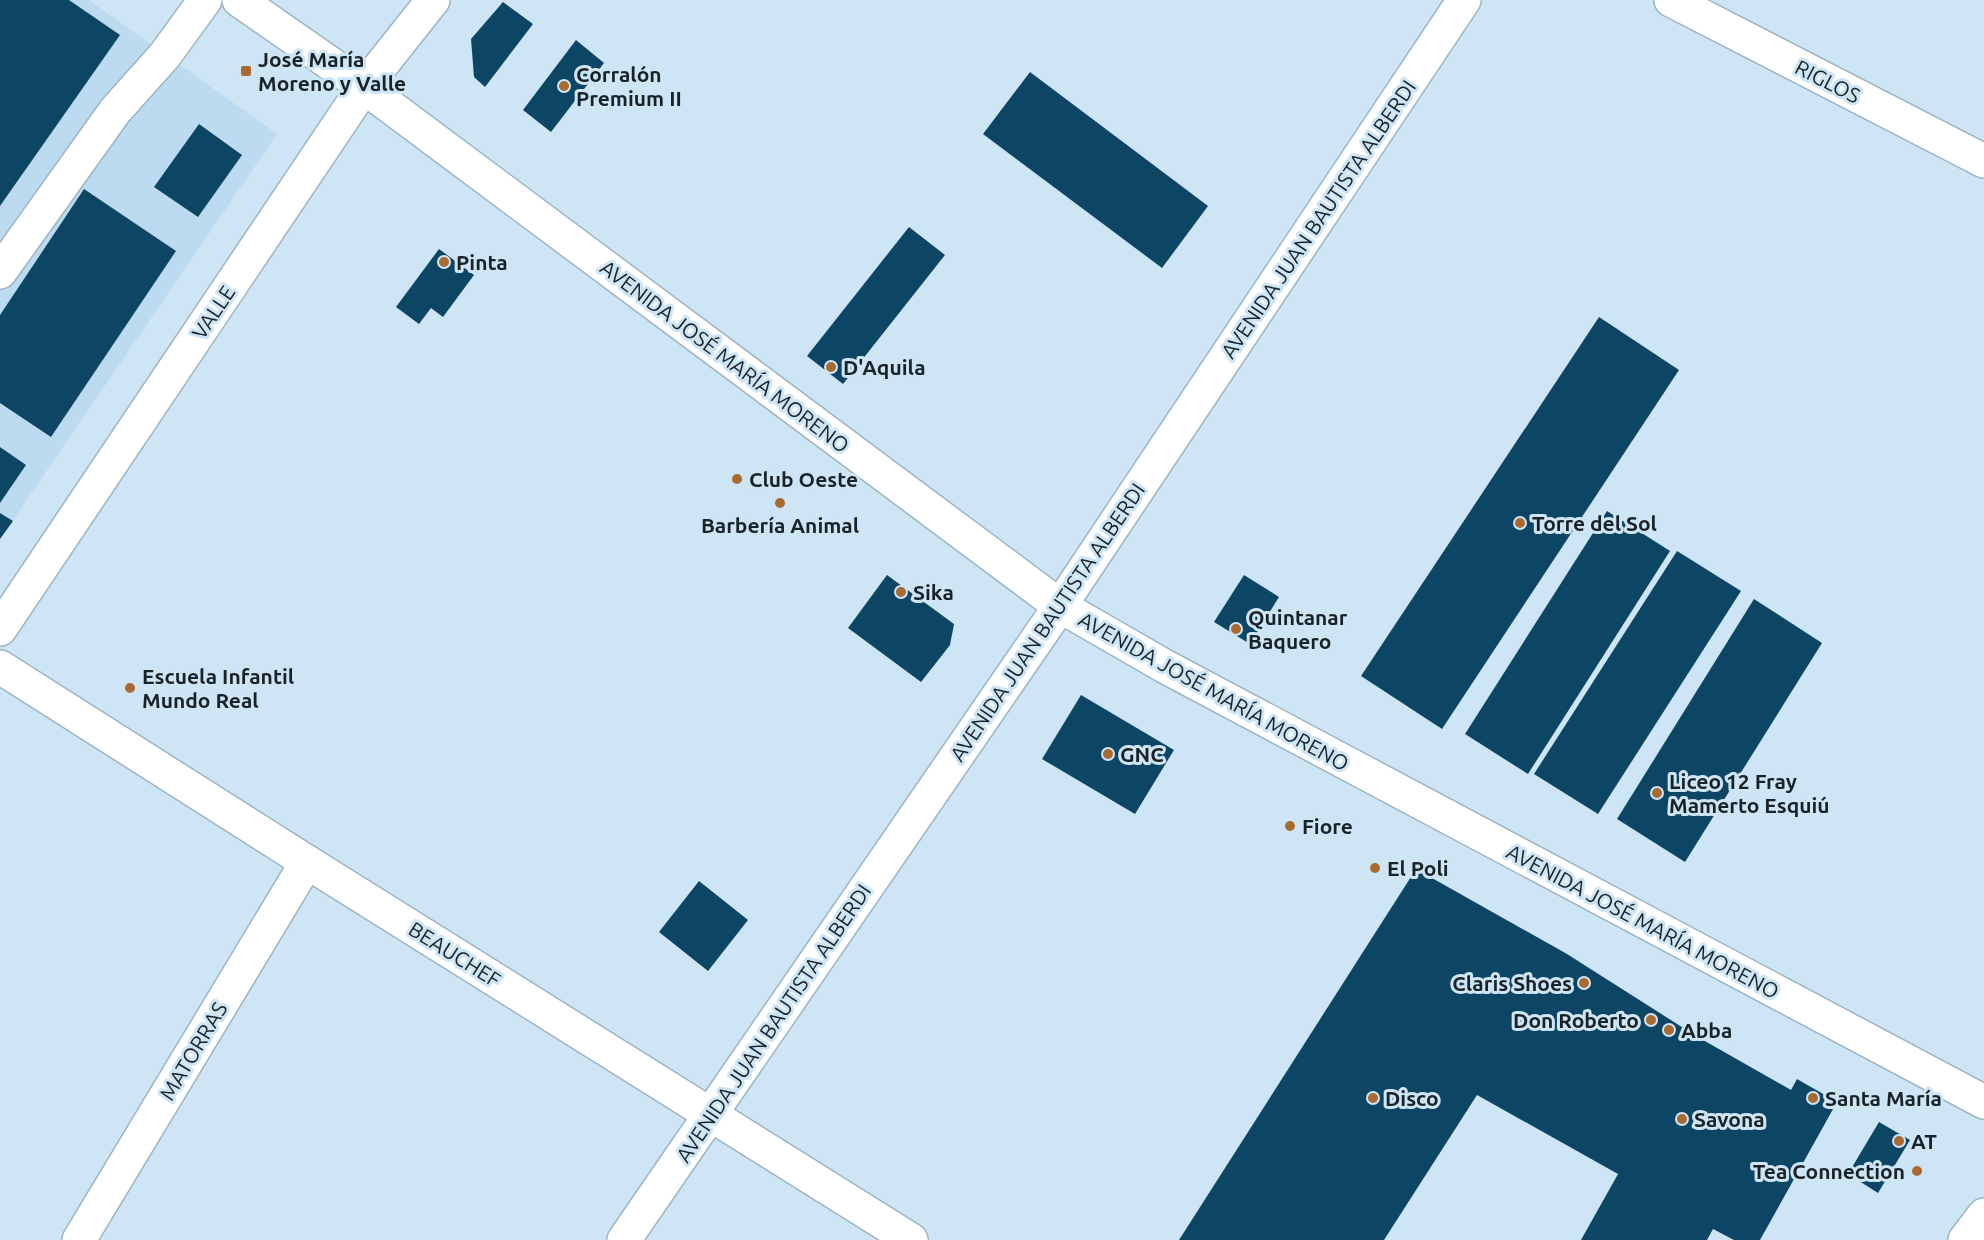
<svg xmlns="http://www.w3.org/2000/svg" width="1984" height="1240" font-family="Ubuntu,sans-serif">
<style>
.built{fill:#bddbf0}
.building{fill:#0d4664}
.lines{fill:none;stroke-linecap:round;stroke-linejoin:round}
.minor-casing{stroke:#9db4c3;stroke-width:36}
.major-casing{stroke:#9db4c3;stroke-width:36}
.minor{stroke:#fff;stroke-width:33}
.major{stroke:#fff;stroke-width:33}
.poi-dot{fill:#a86a2f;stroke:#cee5f5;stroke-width:2}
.labels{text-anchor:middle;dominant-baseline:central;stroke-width:6;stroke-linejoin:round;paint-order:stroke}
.poi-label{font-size:21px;font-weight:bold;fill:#192227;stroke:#cee5f5;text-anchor:start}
.street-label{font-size:21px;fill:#192227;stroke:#cee5f5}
</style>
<rect width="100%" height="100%" fill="#cee5f5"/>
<path class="built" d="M0 0H89L277 134 0 539Z"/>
<g class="building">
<path d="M0 0H69L120 35 0 206Z"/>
<path d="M503 2 533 24 485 87 474 77 471 39Z"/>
<path d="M576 40 604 63 551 132 523 110Z"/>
<path d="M1030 72 1208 206 1162 268 983 134Z"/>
<path d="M199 124 242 155 198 217 154 187Z"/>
<path d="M84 189 176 251 51 437 0 403V315Z"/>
<path d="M909 227 945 255 843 384 807 356Z"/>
<path d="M439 249 474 275 443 317 431 308 419 324 396 307Z"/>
<path d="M1599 317 1679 370 1442 729 1361 676Z"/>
<path d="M0 447 26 465 0 503Z"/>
<path d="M1607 511 1670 551 1528 774 1465 734Z"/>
<path d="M0 513 13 521 0 539Z"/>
<path d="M1677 551 1741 591 1598 814 1534 774Z"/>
<path d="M887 575 954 624 950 645 921 682 848 628Z"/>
<path d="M1244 575 1279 597 1250 644 1214 622Z"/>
<path d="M1754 599 1822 643 1685 862 1617 819Z"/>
<path d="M1081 695 1174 750 1135 814 1042 759Z"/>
<path d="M1416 869 1567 954 1696 1036 1791 1090 1797 1079 1837 1102 1760 1240H1734L1713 1229 1707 1240H1581L1618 1174 1477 1095 1384 1240H1179Z"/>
<path d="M699 881 748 920 708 971 659 932Z"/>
<path d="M1879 1122 1910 1140 1878 1193 1848 1174Z"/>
</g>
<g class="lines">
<g class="minor-casing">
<g id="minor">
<path d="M1671 0 1984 161"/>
<path d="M0 272 115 111 165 55 205 0"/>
<path d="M0 629 364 87 433 0"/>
<path d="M0 667 307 862 911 1240"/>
<path d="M79 1240 307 862"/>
<path d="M1965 1240 1984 1215"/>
</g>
</g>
<g class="major-casing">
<g id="major">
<path d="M239 0 364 87 1060 606 1166 667 1984 1102"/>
<path d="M624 1240 1060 606 1464 0"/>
</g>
</g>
<use href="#minor" class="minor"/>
<use href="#major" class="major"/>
</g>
<g class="poi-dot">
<rect x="240" y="65" width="12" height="12" rx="3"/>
<circle cx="564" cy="86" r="6"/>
<circle cx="444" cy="262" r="6"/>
<circle cx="831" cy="367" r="6"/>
<circle cx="737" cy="479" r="6"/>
<circle cx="780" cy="503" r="6"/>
<circle cx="1520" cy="523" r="6"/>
<circle cx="901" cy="592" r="6"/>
<circle cx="1236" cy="629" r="6"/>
<circle cx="130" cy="688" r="6"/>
<circle cx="1108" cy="754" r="6"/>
<circle cx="1657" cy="793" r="6"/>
<circle cx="1290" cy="826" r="6"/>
<circle cx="1375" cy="868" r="6"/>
<circle cx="1584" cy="983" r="6"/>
<circle cx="1651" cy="1020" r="6"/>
<circle cx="1669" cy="1030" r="6"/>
<circle cx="1373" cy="1098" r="6"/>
<circle cx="1813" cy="1098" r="6"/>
<circle cx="1682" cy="1119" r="6"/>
<circle cx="1899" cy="1141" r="6"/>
<circle cx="1917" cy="1171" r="6"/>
</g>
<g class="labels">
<g class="poi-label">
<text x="258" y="59">José María<tspan x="258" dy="24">Moreno y Valle</tspan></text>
<text x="576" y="74">Corralón<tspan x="576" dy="24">Premium II</tspan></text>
<text x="456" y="262">Pinta</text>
<text x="843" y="367">D'Aquila</text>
<text x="749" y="479">Club Oeste</text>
<text x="1532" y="523">Torre del Sol</text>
<text x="780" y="525" text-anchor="middle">Barbería Animal</text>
<text x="913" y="592">Sika</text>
<text x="1248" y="617">Quintanar<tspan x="1248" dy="24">Baquero</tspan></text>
<text x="142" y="676">Escuela Infantil<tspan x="142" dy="24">Mundo Real</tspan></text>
<text x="1120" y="754">GNC</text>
<text x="1669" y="781">Liceo 12 Fray<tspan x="1669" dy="24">Mamerto Esquiú</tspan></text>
<text x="1302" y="826">Fiore</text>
<text x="1387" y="868">El Poli</text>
<text x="1572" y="983" text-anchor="end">Claris Shoes</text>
<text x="1639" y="1020" text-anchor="end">Don Roberto</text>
<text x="1681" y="1030">Abba</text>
<text x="1385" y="1098">Disco</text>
<text x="1825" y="1098">Santa María</text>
<text x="1694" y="1119">Savona</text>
<text x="1911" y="1141">AT</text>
<text x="1905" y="1171" text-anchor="end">Tea Connection</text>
</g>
<g class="street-label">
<text transform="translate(1828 81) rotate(27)">RIGLOS</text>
<text transform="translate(1318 219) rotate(-56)">AVENIDA JUAN BAUTISTA ALBERDI</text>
<text transform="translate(213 312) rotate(-56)">VALLE</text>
<text transform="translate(725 356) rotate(37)">AVENIDA JOSÉ MARÍA MORENO</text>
<text transform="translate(1047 622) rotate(-56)">AVENIDA JUAN BAUTISTA ALBERDI</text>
<text transform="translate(1214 691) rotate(29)">AVENIDA JOSÉ MARÍA MORENO</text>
<text transform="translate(1643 921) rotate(28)">AVENIDA JOSÉ MARÍA MORENO</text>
<text transform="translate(455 954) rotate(32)">BEAUCHEF</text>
<text transform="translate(773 1023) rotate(-56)">AVENIDA JUAN BAUTISTA ALBERDI</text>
<text transform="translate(193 1051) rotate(-59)">MATORRAS</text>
</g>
</g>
</svg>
